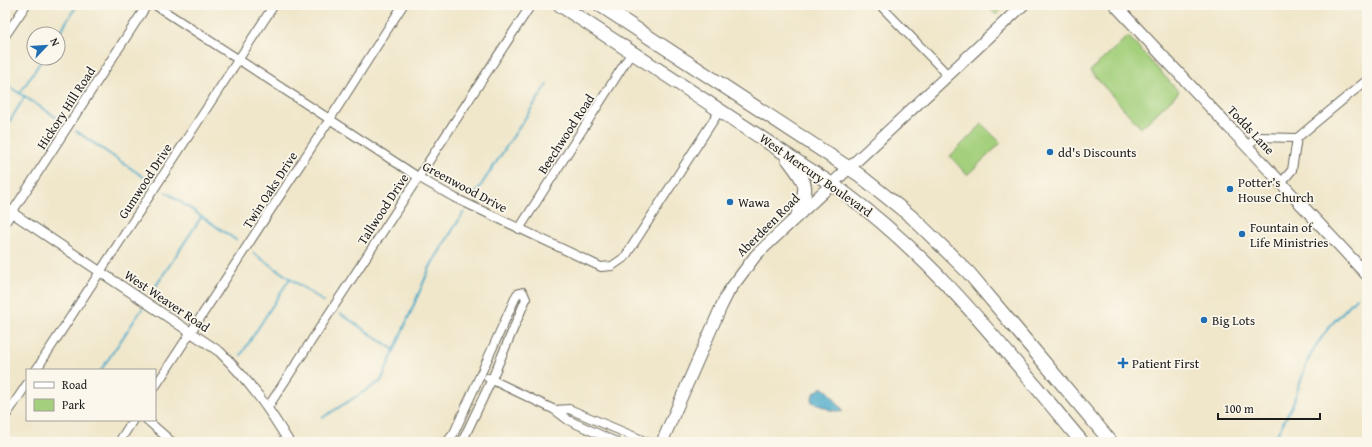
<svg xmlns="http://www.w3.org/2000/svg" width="1372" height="447" font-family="'Gentium Book Plus',serif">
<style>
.green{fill:#a4d07d;stroke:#60764c}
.water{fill:#47a8c7;stroke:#326272}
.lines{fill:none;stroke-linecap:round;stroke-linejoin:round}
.stream{stroke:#47a8c7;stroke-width:2}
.minor-casing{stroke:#666359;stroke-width:10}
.tertiary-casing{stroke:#666359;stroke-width:11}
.secondary-casing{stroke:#666359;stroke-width:13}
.trunk-casing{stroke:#666359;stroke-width:15}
.minor{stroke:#fff;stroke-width:8}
.tertiary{stroke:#fff;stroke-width:9}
.secondary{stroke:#fff;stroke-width:11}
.trunk{stroke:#fff;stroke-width:13}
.poi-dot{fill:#1f6fb2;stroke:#fbf7ec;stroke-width:1.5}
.labels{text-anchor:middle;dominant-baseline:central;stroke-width:3.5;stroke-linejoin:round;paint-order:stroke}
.street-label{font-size:13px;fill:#1c1c1c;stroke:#fbf7ec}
.poi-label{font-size:13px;fill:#1c1c1c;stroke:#fbf7ec;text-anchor:start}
</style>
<rect width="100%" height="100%" fill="#fbf7ec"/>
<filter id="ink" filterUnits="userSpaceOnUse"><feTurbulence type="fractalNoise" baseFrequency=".025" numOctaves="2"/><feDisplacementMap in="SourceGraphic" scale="8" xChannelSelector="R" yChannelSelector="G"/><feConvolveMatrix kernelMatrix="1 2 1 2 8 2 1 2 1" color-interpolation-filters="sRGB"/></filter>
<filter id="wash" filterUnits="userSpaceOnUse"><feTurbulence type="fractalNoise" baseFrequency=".012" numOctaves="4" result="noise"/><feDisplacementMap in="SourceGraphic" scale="16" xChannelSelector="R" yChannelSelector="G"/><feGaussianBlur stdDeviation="0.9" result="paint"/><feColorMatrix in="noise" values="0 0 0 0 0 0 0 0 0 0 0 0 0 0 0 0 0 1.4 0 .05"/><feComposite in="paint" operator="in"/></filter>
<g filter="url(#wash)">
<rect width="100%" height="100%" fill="#f0e7cb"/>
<g class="green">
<path d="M986 5H1006L996 15Z"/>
<path d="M1128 36 1179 92 1141 128 1090 71Z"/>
<path d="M982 124 1001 143 967 175 950 156Z"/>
</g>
<path class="water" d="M822 387 828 391 842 409V412L830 410 812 402 811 399 814 393Z"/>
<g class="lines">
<g class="stream">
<path d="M58 35 77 5"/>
<path d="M5 84 59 119"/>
<path d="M20 93 43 58"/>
<path d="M5 129 25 96"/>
<path d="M76 131 148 180"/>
<path d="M166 192 236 240"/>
<path d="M474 196 547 85"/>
<path d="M253 253 324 302"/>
<path d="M154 289 202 216"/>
<path d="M341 314 394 350"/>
<path d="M241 355 290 278"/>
<path d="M101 370 142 309"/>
<path d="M322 418 381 381 431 265 464 212"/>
<path d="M1273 442 1292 406 1308 360 1317 344 1330 326 1356 298"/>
</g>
</g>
</g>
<g filter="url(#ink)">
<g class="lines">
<g class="minor-casing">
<g id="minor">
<path d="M155 5 418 177 455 198 601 267 612 266 625 257 720 110"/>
<path d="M880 5 947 74"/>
<path d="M5 36 26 5"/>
<path d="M1247 146 1255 139 1260 137 1297 138"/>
<path d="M1281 183 1292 170 1297 138 1367 80"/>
<path d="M5 223 147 5"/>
<path d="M519 229 632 52"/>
<path d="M36 370 274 5"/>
<path d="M488 378 555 410 568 420 616 442"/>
<path d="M155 387 330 119 403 5"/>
<path d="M268 407 531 5"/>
<path d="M555 410 569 409 647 442"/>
<path d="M5 417 27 384"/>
<path d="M147 420 172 442"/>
<path d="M119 442 133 420"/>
<path d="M447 442 454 433 517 294 523 292 526 299 492 379 462 442"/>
</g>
</g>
<g class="tertiary-casing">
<path id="tertiary" d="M5 208 220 352C249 381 268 407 289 442"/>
</g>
<g class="secondary-casing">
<g id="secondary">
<path d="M1115 5 1367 275"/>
<path d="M662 442 721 307 729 291 756 255 1023 5"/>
</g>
</g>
<g class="trunk-casing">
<g id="trunk">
<path d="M560 5 842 191C937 260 1007 353 1082 442"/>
<path d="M600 5 858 174 913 218 969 273 1111 442"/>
<path d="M788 159C807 184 809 185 798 214"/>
</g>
</g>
<use href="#minor" class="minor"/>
<use href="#tertiary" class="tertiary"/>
<use href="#secondary" class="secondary"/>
<use href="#trunk" class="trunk"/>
</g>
</g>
<g class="poi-dot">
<circle cx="1050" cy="152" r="4"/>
<circle cx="1230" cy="189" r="4"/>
<circle cx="730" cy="202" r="4"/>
<circle cx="1242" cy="234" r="4"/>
<circle cx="1204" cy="320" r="4"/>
<path d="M1121 357h4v4h4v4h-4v4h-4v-4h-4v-4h4z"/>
</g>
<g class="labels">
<g class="street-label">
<text transform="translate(66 108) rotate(-57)">Hickory Hill Road</text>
<text transform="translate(1251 130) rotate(47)">Todds Lane</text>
<text transform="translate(566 134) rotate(-57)">Beechwood Road</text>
<text transform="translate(816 175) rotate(35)">West Mercury Boulevard</text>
<text transform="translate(145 181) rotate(-57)">Gumwood Drive</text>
<text transform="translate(465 187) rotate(28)">Greenwood Drive</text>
<text transform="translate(270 190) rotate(-57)">Twin Oaks Drive</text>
<text transform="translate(383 209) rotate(-57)">Tallwood Drive</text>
<text transform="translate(768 225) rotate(-45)">Aberdeen Road</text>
<text transform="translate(167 301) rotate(34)">West Weaver Road</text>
</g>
<g class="poi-label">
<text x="1058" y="152">dd's Discounts</text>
<text x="1238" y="182">Potter’s<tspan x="1238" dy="15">House Church</tspan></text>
<text x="738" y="202">Wawa</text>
<text x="1250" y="227">Fountain of<tspan x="1250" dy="15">Life Ministries</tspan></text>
<text x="1212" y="320">Big Lots</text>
<text x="1132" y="363">Patient First</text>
</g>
</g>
<rect width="1372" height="447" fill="none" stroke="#fbf7ec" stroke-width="20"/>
<rect x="26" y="369" width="130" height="52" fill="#fbf7ec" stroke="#a29f99"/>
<rect x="34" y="382" width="20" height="6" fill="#ffffff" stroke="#a29f99"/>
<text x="62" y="389" font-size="12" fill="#1c1c1c">Road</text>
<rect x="34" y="399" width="20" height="12" fill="#a4d07d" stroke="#a29f99"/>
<text x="62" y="409" font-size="12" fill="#1c1c1c">Park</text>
<g transform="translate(46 46) rotate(65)"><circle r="19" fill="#fbf7ec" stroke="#a29f99"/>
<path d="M0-3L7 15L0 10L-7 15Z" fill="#1f6fb2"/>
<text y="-6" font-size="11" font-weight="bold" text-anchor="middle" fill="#1c1c1c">N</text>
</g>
<path d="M1218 413v6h102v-6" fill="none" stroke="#1c1c1c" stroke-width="2"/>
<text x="1224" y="413" font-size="12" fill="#1c1c1c" stroke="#fbf7ec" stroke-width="3" paint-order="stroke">100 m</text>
</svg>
